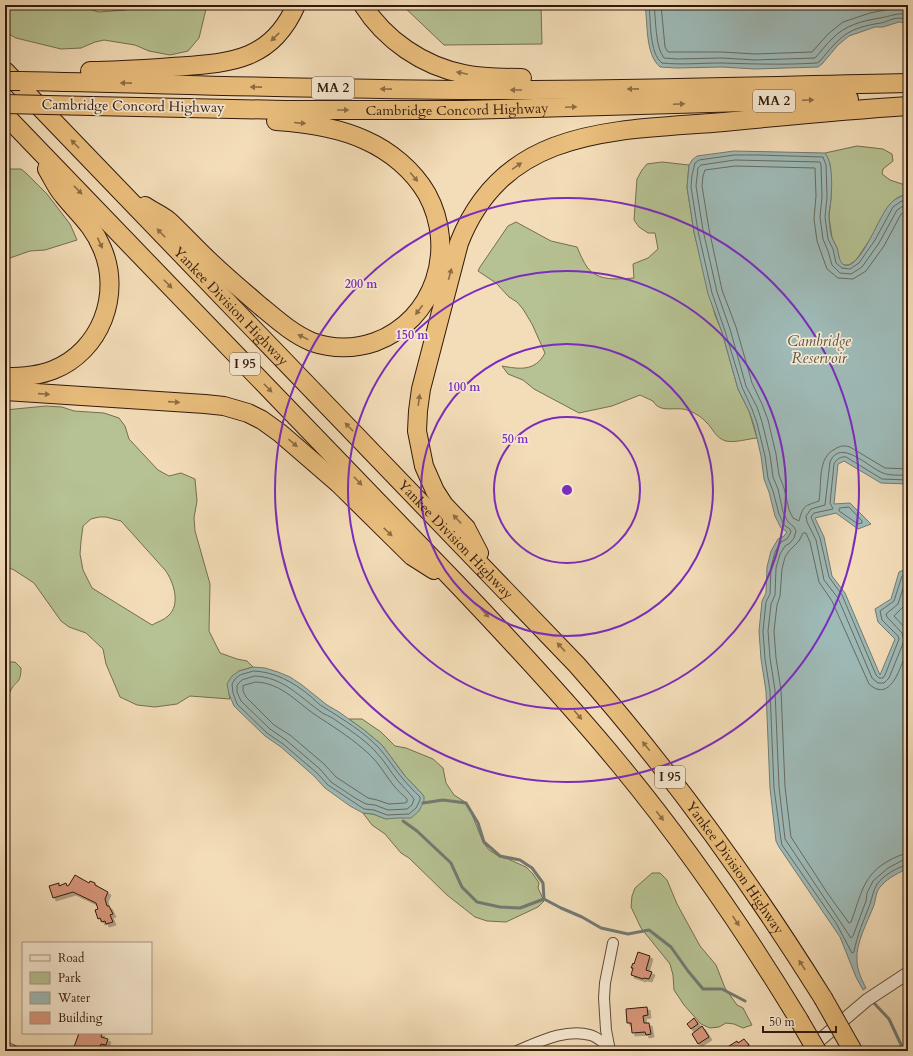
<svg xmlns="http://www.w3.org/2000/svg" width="913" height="1056" font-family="Cardo,serif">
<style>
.green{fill:#b6c293;stroke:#746e50;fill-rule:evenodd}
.water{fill:#9ebab7;stroke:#727a73}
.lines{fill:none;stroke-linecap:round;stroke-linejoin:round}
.shore{stroke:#686a62;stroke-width:1}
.stream{stroke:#727a73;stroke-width:3}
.building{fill:#d9977b;stroke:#31190d;filter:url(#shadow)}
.minor-casing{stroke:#624a38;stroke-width:12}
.tertiary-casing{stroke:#624a38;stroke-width:14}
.motorway-casing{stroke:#31190d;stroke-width:20}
.minor{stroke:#f7e9d1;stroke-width:10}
.tertiary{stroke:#f7e9d1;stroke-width:12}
.motorway{stroke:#eabe7c;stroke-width:18}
.motorway-bridge-casing{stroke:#31190d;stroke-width:20;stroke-linecap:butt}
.motorway-bridge{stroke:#eabe7c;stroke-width:18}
.oneway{fill:#8e6c44}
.ring{fill:none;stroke:#7b2cbf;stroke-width:2}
.labels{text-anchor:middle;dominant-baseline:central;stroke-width:3.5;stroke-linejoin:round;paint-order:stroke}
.shield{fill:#f7e9d1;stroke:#6c5748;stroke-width:1}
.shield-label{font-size:13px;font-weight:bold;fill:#31190d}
.street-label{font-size:14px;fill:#31190d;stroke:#f7e9d1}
.water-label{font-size:15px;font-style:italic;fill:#575148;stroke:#f7e9d1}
.centre{fill:#7b2cbf;stroke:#f7e9d1;stroke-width:2}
.ring-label{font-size:12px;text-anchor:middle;font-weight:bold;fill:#7b2cbf;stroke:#f7e9d1;stroke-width:3.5;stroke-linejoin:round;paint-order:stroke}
</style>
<defs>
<filter id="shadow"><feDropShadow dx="3" dy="3" stdDeviation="0" flood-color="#0004"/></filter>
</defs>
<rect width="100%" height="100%" fill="#f3ddb8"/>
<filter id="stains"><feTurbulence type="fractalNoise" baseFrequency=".005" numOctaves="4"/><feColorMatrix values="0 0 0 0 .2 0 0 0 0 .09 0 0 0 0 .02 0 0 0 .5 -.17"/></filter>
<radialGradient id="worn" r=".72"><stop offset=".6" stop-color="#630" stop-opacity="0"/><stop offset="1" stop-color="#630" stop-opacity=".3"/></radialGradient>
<g class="green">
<path d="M5 5H79L98 12 126 10 132 6 138 5H207L199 38 188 51 170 55 149 51 135 45 104 40 95 42 81 48 61 49 16 38 5 32Z"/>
<path d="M402 5H541L542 44 444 45Z"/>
<path d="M857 146 883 149 892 154 893 161 883 169 882 174 890 180 908 186V193L897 198 890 204 871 238 856 260 849 265H844L840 262 837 248 832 238 829 217 831 198 830 164 825 153Z"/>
<path d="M662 162 689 165 687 187 694 232 715 315 722 332 738 389 749 411 757 438C747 439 735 443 726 441 715 438 713 428 706 422 702 417 693 412 687 410 676 406 660 414 653 401L640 395 612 406 579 413 534 389 523 380 508 374 502 366C519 369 535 372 545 353L532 324 523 309 517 302 509 297 496 283 478 271 480 267 508 226 516 222 551 241 577 247C580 254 583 261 587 267 598 282 618 279 634 278L633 264 648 258 658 249 655 233H648L639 227 634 220 637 179 642 170 647 164Z"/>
<path d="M5 169H21L27 174 47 194 70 224 77 240 45 250 30 251 10 258H5Z"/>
<path d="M46 406 62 407 74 411 104 413 119 418 125 426 129 439 158 470 169 476 181 473 195 479 197 501 194 518 195 531 210 584 209 631 220 653 237 659 247 661 253 667 239 671 229 694 230 699 190 696 177 704 155 707 137 705 120 697 106 664 103 649 86 633 69 627 61 621 34 583 14 570 5 566V410ZM99 517H106L121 521 165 570C174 582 181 605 168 616 164 620 157 622 152 625L92 588 83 570 80 554 81 541 83 526 91 519Z"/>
<path d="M7 662H15L21 668C21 685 15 680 10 692 5 701 8 713 5 723V664Z"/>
<path d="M349 719H362L381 732 395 746 406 748 433 759 443 768 446 783 454 795 465 802 471 812 483 842 489 850 500 857 508 859 526 867 533 874 539 883 538 888 544 901 538 907 506 922 487 921 475 917 447 895 409 858 401 853 385 834 372 825 363 813 373 814 386 819 424 796 405 776 382 745 364 730Z"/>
<path d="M652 873H660L667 880 677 904 700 946 716 965 725 988 737 1005 743 1008 752 1025 743 1028 734 1024 726 1023 719 1027 710 1028 701 1024 684 1005 674 990 673 975 670 964 641 928 631 907 632 896 635 888Z"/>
</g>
<g class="water">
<path d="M645 5H908V23L899 22 883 27H875L849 36 838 45 822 64 818 67 755 69 722 67 677 68 660 67C645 54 648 24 645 5Z"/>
<path d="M734 151 825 153C833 162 832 186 831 198 831 205 828 212 829 219 830 226 830 234 833 240 834 243 836 245 837 248 839 254 839 268 849 265 864 260 879 216 890 204 894 199 902 196 908 193V484L881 483 844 461 838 464 834 504 850 503 871 524 858 529 836 513 815 518 824 537 832 576 845 593 880 675 895 639 878 622 875 609 891 599 899 572 908 568V868C899 873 889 877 882 885 876 890 876 898 874 905 868 921 855 944 857 961 857 970 862 980 866 988L863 990 856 977 840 937 779 847 776 841 770 788 766 691 761 659 759 631 762 601 766 593 767 567 771 551 778 539 784 536 787 532 781 528 775 516 769 492 764 479 761 456 754 425 749 411 738 389 722 332 708 294 694 232 687 187 689 165 692 160 697 156Z"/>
<path d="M253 667 265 668 278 672 290 677 302 685 327 705 339 712 364 730 382 745 405 776 424 796V801L419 811 411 818H397L386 819 373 814 363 813 350 806 325 788 314 776 281 747 265 736 234 706 229 694 227 684 232 676 239 671Z"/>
</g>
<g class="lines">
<g class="shore">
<path d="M649 5C651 21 649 53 662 63 682 65 701 63 721 63 753 64 785 65 817 63L820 61C841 36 847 28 881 23 887 22 892 18 899 18 902 18 905 19 908 19"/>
<path d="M654 5C656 19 655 47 664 58L677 59 722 58 755 60 815 58C821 52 826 44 832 39 845 25 862 21 880 18 892 16 895 13 908 14"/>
<path d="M661 5 665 47 668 52H722L755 54 812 52 828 34 843 22 870 13 895 8H908"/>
<path d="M908 198 900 202 893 207 875 240 859 263 850 269 842 268 836 263 833 249 828 239 825 217 827 197 826 165 823 157 758 155H734L699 160 695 163 692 175 691 187 698 231 712 293 725 331 742 387 752 409 757 423 765 456 768 478 773 491 779 514 784 525 790 529 791 532 787 539 781 542 775 552 771 567 770 594 766 602 763 631 765 659 770 691 774 788 781 840 782 845 836 923 852 953 854 952C857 935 864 920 870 904 872 898 873 891 877 884 883 876 898 866 908 865"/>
<path d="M908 203 897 210 879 243 862 267 851 274 840 273 832 265 828 251 823 239 820 217 822 197 821 165 820 162 735 160 701 165 698 168 696 186 703 230 717 292 730 329 746 386 757 407 762 422 770 455 773 477 778 489 783 512 788 522 794 527 796 531 794 538 790 543 785 546 780 554 776 568 775 595 771 604 768 631 770 658 775 690 779 787 785 839 851 938 853 936 866 901 867 893 873 881 888 868 903 860H908"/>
<path d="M908 210 901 214 884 246 866 271 853 279 838 278 827 269 817 241 814 219 816 196 815 168 735 166 705 170 703 176 702 186 709 229 722 290 736 327 752 383 762 404 768 420 776 454 779 475 784 488 789 510 793 518 799 521C803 505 805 506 819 501 822 483 817 458 835 449 840 446 844 445 850 447L885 468 908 469"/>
<path d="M908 475C901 475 890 476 883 473 869 468 840 437 830 462L825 505 811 509 806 516 807 522 816 540 824 580 838 598 872 678 878 683H884L889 678 904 641 902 633 887 617 886 614 898 604 906 579 908 578"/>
<path d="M908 480 882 479 846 457C842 456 836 459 834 464L830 503 833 509 814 513 811 517 820 538 829 577 842 595 876 675 879 678H883L885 675 899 639 898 636 882 620 880 611 894 601 902 576 908 572"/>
<path d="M840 508 849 507 862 521V523L858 524 839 511V509Z"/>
<path d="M908 594 903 607 894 616 908 631"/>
<path d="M908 647C902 662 892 705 869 684L832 601 819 582 810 542 806 533H803L799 541 789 551 785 557 782 569 780 596 777 605 774 631 776 658 781 690 785 787 791 837 828 894 849 923 851 922C861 895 863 874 890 860 896 857 901 854 908 854"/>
<path d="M254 671C275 672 293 682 309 695 314 699 319 705 325 708 344 720 364 732 379 748 388 758 395 770 403 779 408 785 414 791 420 797V800L416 808 409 814 387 815 374 810 364 809 328 785 317 773 283 744 267 733 237 704 233 693 232 684 235 679 240 675Z"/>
<path d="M255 676C283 677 300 697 321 712 325 715 330 716 334 719 348 729 364 739 375 751 384 760 390 771 398 781 403 787 409 792 414 799L412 805 407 809 388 810 375 805 366 804 355 798 331 782 320 769 286 740 270 729 241 701 237 692V685L242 680Z"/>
<path d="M256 682C283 683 299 705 320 718 337 729 354 740 369 754 379 763 386 776 394 786 398 791 403 795 407 799V802L405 803 389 804 377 800 368 798 336 777 324 764 290 735 274 725 246 697 243 691V686Z"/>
</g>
<g class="stream">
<path d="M423 803 443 800 466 803 478 823 484 842 500 856 520 860 532 868 543 883 544 899 561 908 582 917 601 928 628 934 649 930 671 947 688 971 703 989H722L745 1001"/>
<path d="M403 821 417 831 451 863 462 887 477 902 500 907 520 908 544 899"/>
<path d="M874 1003 889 1019 904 1051"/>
</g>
</g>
<g class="building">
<path d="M75 875 89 883 90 881 95 883V885L108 892 105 899 107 906H109L113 914 110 915 113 922 106 924 105 921 102 922 100 918 98 919 95 910 98 909 96 903 73 892 53 898 49 886 59 883V886L66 883 67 886 69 885Z"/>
<path d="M638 952 650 956 646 970 652 972 649 979 644 978 643 979 631 975 633 968H631L633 963 634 964Z"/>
<path d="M647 1007 648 1015 643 1016 644 1023H649L651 1034 646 1035 645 1032 632 1033 631 1023H627L626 1009Z"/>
<path d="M694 1018 698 1024 691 1029 687 1024Z"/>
<path d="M702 1026 709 1037 698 1044 692 1034Z"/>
<path d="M79 1033H102L101 1037 108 1039 106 1045 101 1044 98 1051H85L74 1047Z"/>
<path d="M744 1039 749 1045 743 1049 744 1051H728L726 1048 737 1041 738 1043Z"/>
</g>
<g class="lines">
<g class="minor-casing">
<g id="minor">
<path d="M5 1047 14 1051"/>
<path d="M517 1051C539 1042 566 1028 590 1035 598 1037 603 1043 609 1047"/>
<path d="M610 1051 606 1030 604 998 605 983 613 943"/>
</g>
</g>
<g class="tertiary-casing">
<path id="tertiary" d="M808 1050 867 1000 908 973"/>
</g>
<g class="motorway-casing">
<g id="motorway">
<path d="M363 5C385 40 423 66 464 74 483 78 502 78 522 78"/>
<path id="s1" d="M5 71 577 665C669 769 750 881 823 998"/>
<path d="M90 71C117 71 144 69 172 67 227 63 271 63 296 5"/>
<path d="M20 81C166 84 311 89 457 90 608 91 758 86 908 83"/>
<path id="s2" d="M91 106 285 110H463L849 99"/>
<path d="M5 115 458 585C514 644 569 703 620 765 686 845 745 931 799 1020"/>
<path d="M145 206C152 211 162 215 169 221 185 236 200 253 217 268 230 280 244 292 258 304 275 318 291 333 312 342 332 349 355 349 375 342 435 320 457 249 427 194 413 170 390 151 365 140 337 127 306 123 276 121"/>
<path d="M5 377C21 377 38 376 53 370 101 351 122 294 102 248 92 224 78 214 63 195 56 187 52 177 47 169"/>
<path d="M5 391 205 404 224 406 248 413 262 420 280 433 339 484 412 556 434 570"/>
<path d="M479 553 466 528 444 505 435 491 424 466 417 431 418 411 421 389 459 243C505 125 618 131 724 122 785 116 847 110 908 106"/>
</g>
</g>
<use href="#minor" class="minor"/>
<use href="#tertiary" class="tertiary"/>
<use href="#motorway" class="motorway"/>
<g class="motorway-bridge-casing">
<g id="motorway-bridge">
<path d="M5 81H20"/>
<path d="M5 104 91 106"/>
<path d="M823 998 853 1051"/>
<path d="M799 1020 817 1051"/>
</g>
</g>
<use href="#motorway-bridge" class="motorway-bridge"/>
</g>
<defs><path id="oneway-solid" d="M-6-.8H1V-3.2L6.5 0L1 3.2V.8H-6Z"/></defs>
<g class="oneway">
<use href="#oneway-solid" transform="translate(275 37) rotate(136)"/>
<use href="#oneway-solid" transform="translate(462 73) rotate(-168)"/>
<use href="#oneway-solid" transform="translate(126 83) rotate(-179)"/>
<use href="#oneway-solid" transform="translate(256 87) rotate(-179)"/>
<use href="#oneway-solid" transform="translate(386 89) rotate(-179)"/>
<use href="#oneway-solid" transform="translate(633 89) rotate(179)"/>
<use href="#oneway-solid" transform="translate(516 90) rotate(180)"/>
<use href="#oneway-solid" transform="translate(808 100) rotate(-2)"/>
<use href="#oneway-solid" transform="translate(679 104) rotate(-2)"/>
<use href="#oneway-solid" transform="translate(571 107) rotate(-2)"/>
<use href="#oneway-solid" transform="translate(343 110)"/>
<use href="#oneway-solid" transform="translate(300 123) rotate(5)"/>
<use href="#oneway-solid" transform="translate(75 144) rotate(-134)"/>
<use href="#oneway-solid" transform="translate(517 166) rotate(-35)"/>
<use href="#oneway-solid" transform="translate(414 177) rotate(50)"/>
<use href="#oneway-solid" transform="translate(78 190) rotate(46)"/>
<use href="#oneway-solid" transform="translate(161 233) rotate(-134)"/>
<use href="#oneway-solid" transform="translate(100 243) rotate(65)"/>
<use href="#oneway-solid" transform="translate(450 274) rotate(-75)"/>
<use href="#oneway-solid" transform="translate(168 284) rotate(46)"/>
<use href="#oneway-solid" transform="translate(419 310) rotate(127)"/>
<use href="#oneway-solid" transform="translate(303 337) rotate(-154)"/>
<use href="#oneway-solid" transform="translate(268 388) rotate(46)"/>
<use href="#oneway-solid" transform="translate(44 394) rotate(4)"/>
<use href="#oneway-solid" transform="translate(419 400) rotate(-82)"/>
<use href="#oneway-solid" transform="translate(174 402) rotate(4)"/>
<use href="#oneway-solid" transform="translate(349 427) rotate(-134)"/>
<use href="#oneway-solid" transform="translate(293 443) rotate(40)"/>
<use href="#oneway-solid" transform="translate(358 481) rotate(46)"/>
<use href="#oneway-solid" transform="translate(457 519) rotate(-133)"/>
<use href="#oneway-solid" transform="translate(388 532) rotate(44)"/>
<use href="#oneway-solid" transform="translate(485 613) rotate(47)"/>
<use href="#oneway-solid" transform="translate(561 647) rotate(-133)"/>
<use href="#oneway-solid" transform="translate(578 715) rotate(49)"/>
<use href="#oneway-solid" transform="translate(646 746) rotate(-129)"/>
<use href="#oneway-solid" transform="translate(660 816) rotate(52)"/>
<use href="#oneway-solid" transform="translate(736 921) rotate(56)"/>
<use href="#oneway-solid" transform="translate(802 965) rotate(-123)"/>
</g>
<g class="ring">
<circle cx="567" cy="490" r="73"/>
<circle cx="567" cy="490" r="146"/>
<circle cx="567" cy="490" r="219"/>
<circle cx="567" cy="490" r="292"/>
</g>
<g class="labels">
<g class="shield">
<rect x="312" y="77" width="42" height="22" rx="3"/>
<rect x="753" y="90" width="42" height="22" rx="3"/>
<rect x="230" y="353" width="30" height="22" rx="3"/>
<rect x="655" y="766" width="30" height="22" rx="3"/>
</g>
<g class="shield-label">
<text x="333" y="88">MA 2</text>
<text x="774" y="101">MA 2</text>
<text x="245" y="364">I 95</text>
<text x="670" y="777">I 95</text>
</g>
<g class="street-label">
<text transform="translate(133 106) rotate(1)">Cambridge Concord Highway</text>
<text stroke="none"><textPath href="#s2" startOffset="366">Cambridge Concord Highway</textPath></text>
<text stroke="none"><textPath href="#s1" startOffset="326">Yankee Division Highway</textPath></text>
<text stroke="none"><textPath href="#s1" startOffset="650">Yankee Division Highway</textPath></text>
<text stroke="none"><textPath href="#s1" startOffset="1082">Yankee Division Highway</textPath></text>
</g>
<g class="water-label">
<text x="819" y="341">Cambridge<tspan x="819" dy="17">Reservoir</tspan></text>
</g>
</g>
<circle cx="567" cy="490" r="6" class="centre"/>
<g class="ring-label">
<text x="361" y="288">200 m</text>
<text x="412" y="339">150 m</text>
<text x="464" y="391">100 m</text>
<text x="515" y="443">50 m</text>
</g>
<rect width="913" height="1056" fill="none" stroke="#f3ddb8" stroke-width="20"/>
<rect x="6" y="6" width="901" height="1044" fill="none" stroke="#31190d" stroke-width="2"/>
<rect x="10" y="10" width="893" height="1036" fill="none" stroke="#31190d"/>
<rect x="22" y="942" width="130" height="92" fill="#f7e9d1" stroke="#a89683"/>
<rect x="30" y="955" width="20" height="6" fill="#f7e9d1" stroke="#a89683"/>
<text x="58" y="962" font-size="12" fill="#31190d">Road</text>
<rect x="30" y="972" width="20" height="12" fill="#b6c293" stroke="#a89683"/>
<text x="58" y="982" font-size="12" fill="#31190d">Park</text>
<rect x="30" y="992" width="20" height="12" fill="#9ebab7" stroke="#a89683"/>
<text x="58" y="1002" font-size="12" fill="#31190d">Water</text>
<rect x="30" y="1012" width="20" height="12" fill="#d9977b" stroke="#a89683"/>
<text x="58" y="1022" font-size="12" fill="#31190d">Building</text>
<path d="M763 1026v6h73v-6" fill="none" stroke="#31190d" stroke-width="2"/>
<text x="769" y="1026" font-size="12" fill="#31190d" stroke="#f7e9d1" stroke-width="3" paint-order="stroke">50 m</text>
<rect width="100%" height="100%" filter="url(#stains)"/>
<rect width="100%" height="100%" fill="url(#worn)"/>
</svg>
